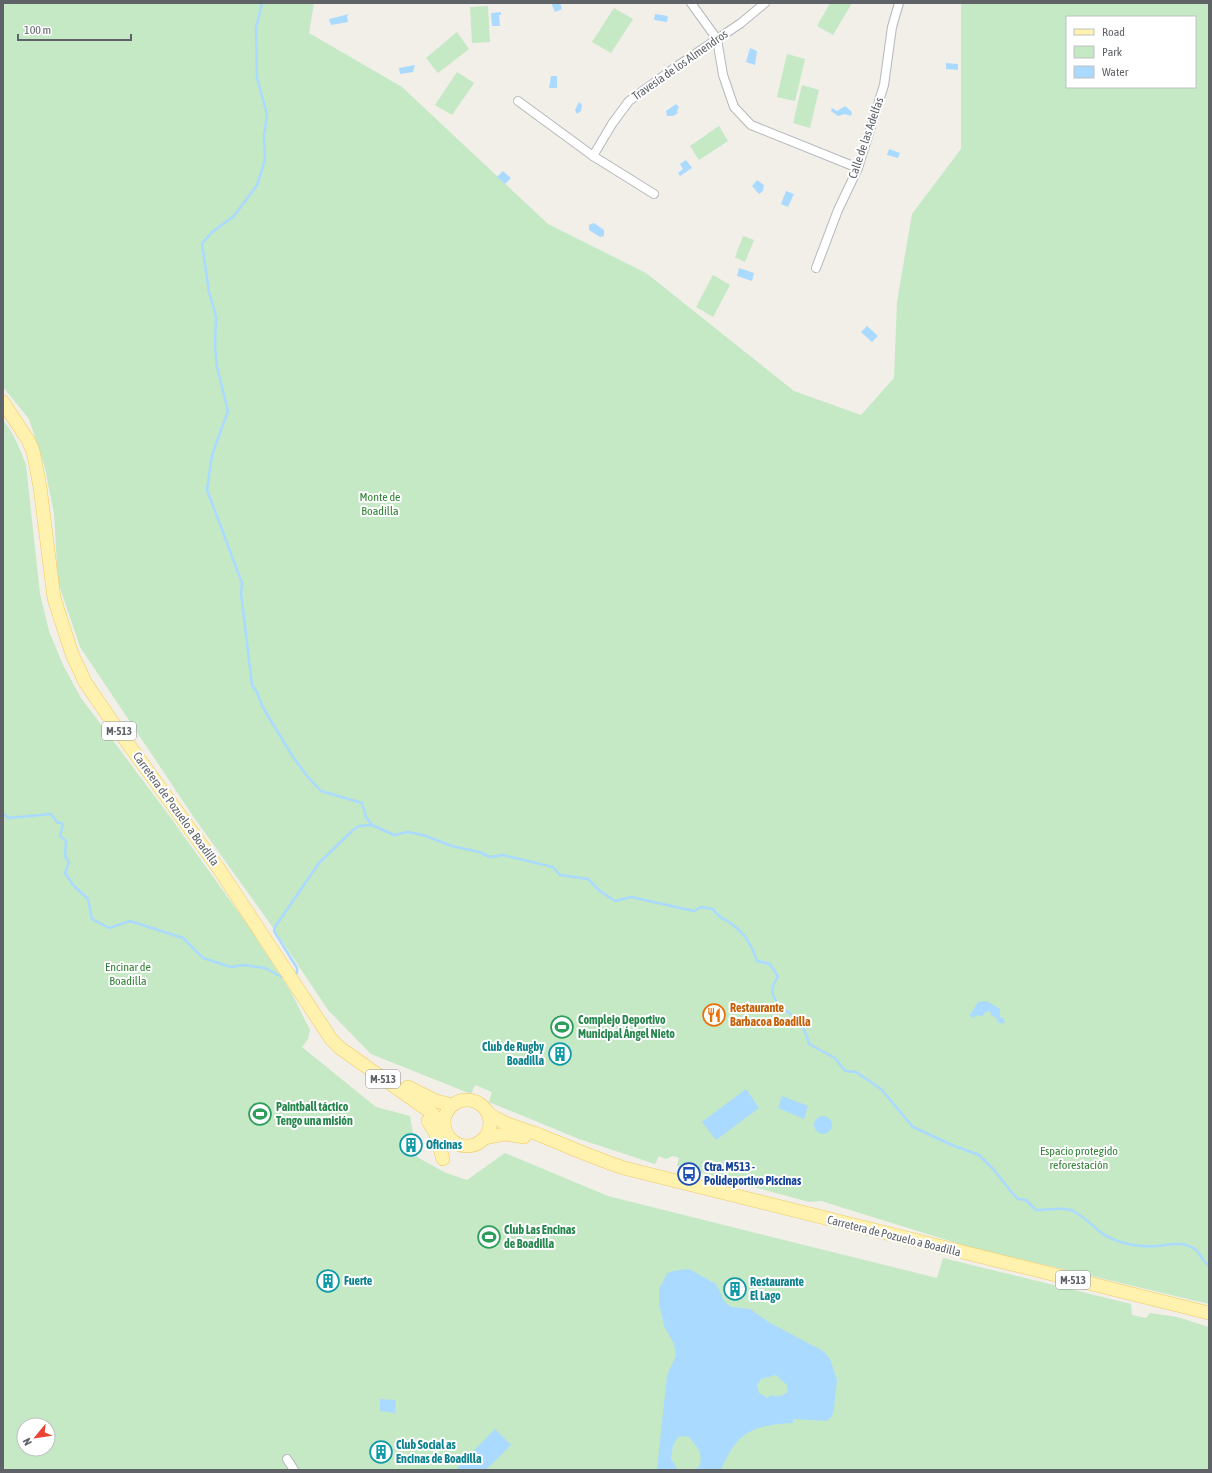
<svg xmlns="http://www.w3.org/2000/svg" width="1212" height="1473" font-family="'Asap Condensed',sans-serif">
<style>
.green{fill:#c5e8c5;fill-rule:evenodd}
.water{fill:#aadaff;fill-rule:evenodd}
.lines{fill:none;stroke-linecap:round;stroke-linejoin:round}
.stream{stroke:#aadaff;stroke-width:2.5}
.street-casing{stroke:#b5b8bc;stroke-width:10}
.primary-casing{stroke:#f2c960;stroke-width:14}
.street{stroke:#fff;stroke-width:8}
.primary{stroke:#fff2af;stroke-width:13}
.labels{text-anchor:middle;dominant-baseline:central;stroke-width:4;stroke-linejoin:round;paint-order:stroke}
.shield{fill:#fff;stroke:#8f9295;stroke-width:1}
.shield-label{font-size:11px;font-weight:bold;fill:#5f6368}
.street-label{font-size:12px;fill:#5f6368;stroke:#fff}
.park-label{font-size:12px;fill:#348238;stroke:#fff}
.food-label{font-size:12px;font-weight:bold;fill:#c56008;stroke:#fff;text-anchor:start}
.leisure-label{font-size:12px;font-weight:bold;fill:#27864d;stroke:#fff;text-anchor:start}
.culture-label{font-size:12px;font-weight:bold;fill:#0d838f;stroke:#fff;text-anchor:start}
.transit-label{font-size:12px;font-weight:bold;fill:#164399;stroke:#fff;text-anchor:start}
</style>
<rect width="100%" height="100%" fill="#f1efe8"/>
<g class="green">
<path d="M3 3H314L309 33 402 87 548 224 646 273 794 391 861 415 894 378 897 302 912 214 961 149V3H1209V1304L966 1246 821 1201 809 1202 677 1166 679 1158 673 1156 666 1159 659 1156 655 1164 579 1139 489 1102 492 1092 475 1085 471 1094 371 1054 328 1010 276 932 195 819 80 647 58 582 54 514 45 468 29 419 3 387ZM1067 17H1195V87H1067Z"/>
<path d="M830 3H852L833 35 817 26Z"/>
<path d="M488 6 490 42 472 43 470 7Z"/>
<path d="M614 8 633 19 611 53 592 42Z"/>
<path d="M457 32 469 49 438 73 426 58Z"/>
<path d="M787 54 805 59 795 101 777 97Z"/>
<path d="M457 72 474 83 452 115 435 105Z"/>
<path d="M802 85 819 90 810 128 793 123Z"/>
<path d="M719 126 728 141 699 160 690 146Z"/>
<path d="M743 236 754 240 745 262 735 257Z"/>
<path d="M713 275 730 285 713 317 696 307Z"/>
<path d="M3 420C14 434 20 448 26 465L40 594 49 631 63 665 81 698 171 818 249 927 291 992 310 1030 308 1039 302 1047 376 1107 410 1116 417 1157 446 1173 467 1180 505 1153 608 1196 937 1278 943 1258 1131 1304 1132 1315 1146 1318 1150 1313 1177 1317 1209 1327V1470H3ZM24 1425H48V1449H24Z"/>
</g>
<g class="water">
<path d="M551 3H560L562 9 555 12Z"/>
<path d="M501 12V15H499L500 26H492L491 13Z"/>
<path d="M349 14 347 16 348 22 331 25 329 19Z"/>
<path d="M655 14 668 16 667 22 654 20Z"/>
<path d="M750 48 757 51 755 65 746 62Z"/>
<path d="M946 63 958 64V70L946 69Z"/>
<path d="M415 65 413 72 400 74 399 68Z"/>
<path d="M551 76H557V88H549Z"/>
<path d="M579 102 582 105 581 111 577 114 575 110Z"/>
<path d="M676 104 679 107 677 111 678 113 673 116H667L666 111Z"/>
<path d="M845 106 852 112 851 116 845 114 838 116 831 111 832 108 837 111Z"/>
<path d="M889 149 900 153 898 158 887 155Z"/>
<path d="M686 160 692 168 680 176 678 173 683 169 680 164Z"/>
<path d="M503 171 511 178 505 184 497 177Z"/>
<path d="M757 180 764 185 763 191 759 194 752 186Z"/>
<path d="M786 191 794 194 788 207 781 204Z"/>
<path d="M594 223 604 230V236L600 237 589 230V225Z"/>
<path d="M739 268 754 273 752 281 737 276Z"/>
<path d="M867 326 878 336 872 342 861 332Z"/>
<path d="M987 1001 1000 1009V1017L1003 1018 1005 1022 1002 1024 998 1022 996 1017 992 1016 990 1011 985 1012 982 1017 978 1015 972 1018 970 1015 978 1002Z"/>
<path d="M746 1089 759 1108 716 1140 702 1122Z"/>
<path d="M782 1096 808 1106 804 1119 778 1108Z"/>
<circle cx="823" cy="1125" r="9"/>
<path d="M689 1269 716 1284 724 1301 731 1307 750 1309 770 1323 823 1351 830 1359 837 1380 834 1408 832 1416 827 1421 793 1419V1423C753 1425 737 1431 721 1470H693L699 1467C704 1453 698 1448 689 1437L679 1436 673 1445 671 1459 678 1470H657L667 1375 676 1356 674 1344 664 1326 659 1303V1289L668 1272 669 1273 673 1271ZM776 1375 787 1385 788 1392C782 1396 777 1398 770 1395L768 1398 759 1393 757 1385 761 1379Z"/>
<path d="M380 1399 396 1400 395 1413 380 1411Z"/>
<path d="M495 1429 511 1445 486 1470H458L457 1468Z"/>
</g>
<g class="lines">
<g class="stream">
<path d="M262 3 256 28 257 78 267 114 264 137 265 160 257 185 234 216 211 233 202 244 209 292 216 316 215 346 217 367 228 411 212 455 207 490 242 583 241 593 252 685 257 692 262 706 293 757 307 776 321 791 362 803 366 817 372 825 394 835 408 832 423 835 452 846 479 852 490 857 503 855 553 867 560 875 588 879 600 891 615 901 631 897 694 911 701 907 713 909C719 919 724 918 733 925 746 935 752 946 757 961L770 964 778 977C762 998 784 1007 796 1019 803 1026 807 1034 809 1044L835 1058 845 1071 856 1072 881 1089 913 1127 952 1145 979 1155 994 1170 1013 1194 1018 1199 1026 1200 1036 1210C1047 1210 1065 1206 1075 1212 1093 1222 1098 1236 1121 1242 1131 1245 1146 1247 1157 1246 1170 1245 1183 1240 1196 1250 1200 1253 1202 1261 1209 1266"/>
<path d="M3 814 9 818 51 814 57 822 63 824 60 836 66 841 65 856 69 862 65 873 73 885 88 899 92 919 109 928 130 921 183 938 203 958 231 967 244 965 265 968 282 977"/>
<path d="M295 974 297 973V968L274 931 275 927 319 863 353 830 359 826 372 825"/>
</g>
<g class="street-casing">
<g id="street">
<path d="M691 3 717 39 723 75 734 107 751 125 858 168"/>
<path d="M518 101 593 156 654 194"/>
<path d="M593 156 612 124 629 101 673 69 741 23 765 3"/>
<path d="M816 268 838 210 858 168 884 85 892 27 899 3"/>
<path d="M287 1459 294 1470"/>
</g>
</g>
<g class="primary-casing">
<g id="primary">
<path d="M3 402 28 440 33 451 40 487 54 598 72 654 85 682 113 723 219 869 331 1039 340 1048 432 1113 446 1133"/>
<path d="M408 1087 436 1101 452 1105"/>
<circle cx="467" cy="1123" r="23"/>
<path d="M488 1113C505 1126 523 1128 542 1136 569 1147 596 1159 624 1168L1209 1313"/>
<path d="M428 1121 435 1132 443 1159"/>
<path d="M485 1138 505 1134 524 1137"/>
</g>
</g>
<use href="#street" class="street"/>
<use href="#primary" class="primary"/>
</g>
<defs>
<g id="restaurant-ring" transform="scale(1.15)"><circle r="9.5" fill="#fff" stroke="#e8710a" stroke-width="1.5"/><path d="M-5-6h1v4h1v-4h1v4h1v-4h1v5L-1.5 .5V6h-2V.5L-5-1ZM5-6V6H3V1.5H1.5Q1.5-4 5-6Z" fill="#e8710a"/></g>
<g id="stadium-ring" transform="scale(1.15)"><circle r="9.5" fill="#fff" stroke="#2e9e5b" stroke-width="1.5"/><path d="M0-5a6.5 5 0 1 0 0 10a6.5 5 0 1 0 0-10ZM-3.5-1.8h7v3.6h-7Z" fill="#2e9e5b"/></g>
<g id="building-ring" transform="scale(1.15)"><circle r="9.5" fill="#fff" stroke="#0f9aa8" stroke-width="1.5"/><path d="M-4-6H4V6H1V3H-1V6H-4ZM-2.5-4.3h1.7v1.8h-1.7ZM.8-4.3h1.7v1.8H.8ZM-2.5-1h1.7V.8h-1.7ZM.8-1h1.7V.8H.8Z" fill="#0f9aa8"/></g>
<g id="bus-ring" transform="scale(1.15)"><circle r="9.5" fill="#fff" stroke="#1a4fb4" stroke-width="1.5"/><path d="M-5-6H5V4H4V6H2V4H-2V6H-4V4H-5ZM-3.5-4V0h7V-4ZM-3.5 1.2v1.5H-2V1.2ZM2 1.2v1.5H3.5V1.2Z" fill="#1a4fb4"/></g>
</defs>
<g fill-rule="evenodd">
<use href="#restaurant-ring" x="714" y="1015"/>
<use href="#stadium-ring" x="562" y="1027"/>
<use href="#building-ring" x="560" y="1054"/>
<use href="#stadium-ring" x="260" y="1114"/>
<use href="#building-ring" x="411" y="1145"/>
<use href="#bus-ring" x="689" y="1174"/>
<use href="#stadium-ring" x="489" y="1237"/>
<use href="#building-ring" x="328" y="1281"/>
<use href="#building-ring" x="735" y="1289"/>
<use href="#building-ring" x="381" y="1452"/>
</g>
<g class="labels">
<g class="shield">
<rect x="102" y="722" width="34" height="18" rx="3"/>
<rect x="366" y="1070" width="34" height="18" rx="3"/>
<rect x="1056" y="1271" width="34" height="18" rx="3"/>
</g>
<g class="shield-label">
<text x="119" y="731">M-513</text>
<text x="383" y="1079">M-513</text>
<text x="1073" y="1280">M-513</text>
</g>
<g class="street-label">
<text transform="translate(680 65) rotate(-35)">Travesía de los Almendros</text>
<text transform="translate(866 138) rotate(-71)">Calle de las Adelfas</text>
<text transform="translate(176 809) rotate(54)">Carretera de Pozuelo a Boadilla</text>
<text transform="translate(894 1236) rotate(14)">Carretera de Pozuelo a Boadilla</text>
</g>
<g class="park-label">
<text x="380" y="497">Monte de<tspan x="380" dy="14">Boadilla</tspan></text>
<text x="128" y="967">Encinar de<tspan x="128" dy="14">Boadilla</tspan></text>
<text x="1079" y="1151">Espacio protegido<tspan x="1079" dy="14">reforestación</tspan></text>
</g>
<g class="food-label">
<text x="730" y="1008">Restaurante<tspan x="730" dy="14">Barbacoa Boadilla</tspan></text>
</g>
<g class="leisure-label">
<text x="578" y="1020">Complejo Deportivo<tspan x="578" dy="14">Municipal Ángel Nieto</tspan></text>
<text x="276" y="1107">Paintball táctico<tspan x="276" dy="14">Tengo una misión</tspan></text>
<text x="504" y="1230">Club Las Encinas<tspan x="504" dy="14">de Boadilla</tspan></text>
</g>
<g class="culture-label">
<text x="544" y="1047" text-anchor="end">Club de Rugby<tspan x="544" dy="14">Boadilla</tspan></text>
<text x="426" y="1145">Oficinas</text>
<text x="344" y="1281">Fuerte</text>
<text x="750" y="1282">Restaurante<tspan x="750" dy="14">El Lago</tspan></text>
<text x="396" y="1445">Club Social as<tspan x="396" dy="14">Encinas de Boadilla</tspan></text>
</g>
<g class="transit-label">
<text x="704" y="1167">Ctra. M513 -<tspan x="704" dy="14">Polideportivo Piscinas</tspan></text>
</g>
</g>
<rect width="1212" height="1473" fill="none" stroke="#5f6368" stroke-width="8"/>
<rect x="1066" y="16" width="130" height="72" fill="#ffffff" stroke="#bfc1c3"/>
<rect x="1074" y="29" width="20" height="6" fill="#fff2af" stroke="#bfc1c3"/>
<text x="1102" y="36" font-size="12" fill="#5f6368">Road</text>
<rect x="1074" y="46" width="20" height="12" fill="#c5e8c5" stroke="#bfc1c3"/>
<text x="1102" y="56" font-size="12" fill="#5f6368">Park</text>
<rect x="1074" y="66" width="20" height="12" fill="#aadaff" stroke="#bfc1c3"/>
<text x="1102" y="76" font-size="12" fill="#5f6368">Water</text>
<g transform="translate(36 1437) rotate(241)"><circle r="19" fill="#ffffff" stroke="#bfc1c3"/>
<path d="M0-3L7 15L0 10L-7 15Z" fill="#ea4335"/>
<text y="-6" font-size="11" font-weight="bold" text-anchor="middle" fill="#5f6368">N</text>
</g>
<path d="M18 34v6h113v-6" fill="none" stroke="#5f6368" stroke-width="2"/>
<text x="24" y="34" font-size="12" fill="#5f6368" stroke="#ffffff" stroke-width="3" paint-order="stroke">100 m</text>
</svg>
